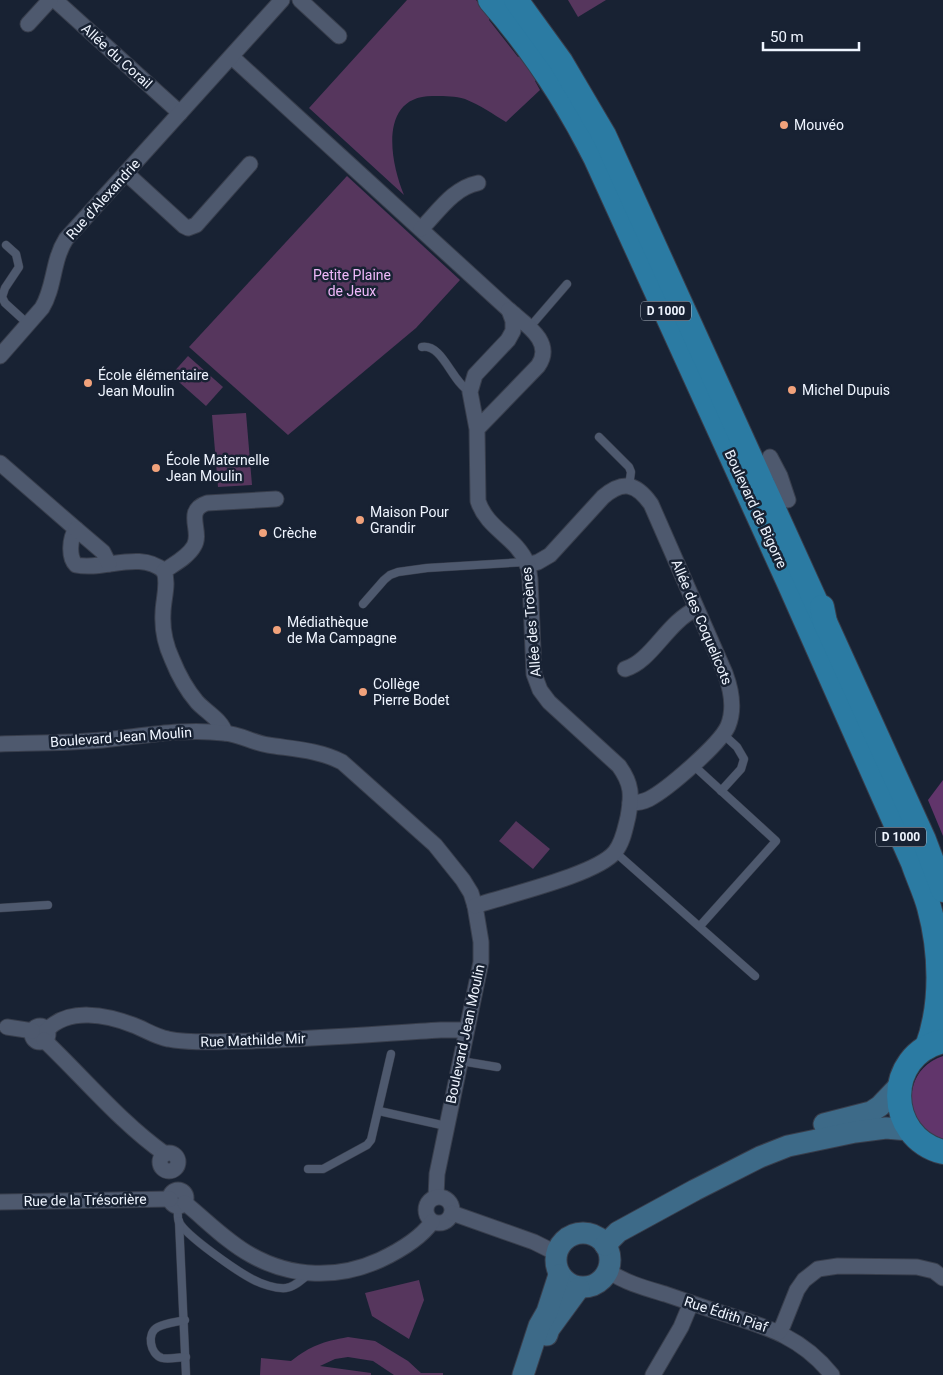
<svg xmlns="http://www.w3.org/2000/svg" width="943" height="1375" font-family="Roboto,sans-serif">
<style>
.green{fill:#56365d}
.forest{fill:#61356b}
.lines{fill:none;stroke-linecap:round;stroke-linejoin:round}
.service-casing{stroke:#383e4c;stroke-width:9}
.minor-casing{stroke:#383e4c;stroke-width:17}
.secondary-casing{stroke:#383e4c;stroke-width:23}
.primary-casing{stroke:#383e4c;stroke-width:26}
.service{stroke:#4e596e;stroke-width:8}
.minor{stroke:#4e596e;stroke-width:15}
.secondary{stroke:#3d6a88;stroke-width:21}
.primary{stroke:#2b7ba3;stroke-width:24}
.poi-dot{fill:#f1a27b;stroke:#182233;stroke-width:2}
.labels{text-anchor:middle;dominant-baseline:central;stroke-width:5;stroke-linejoin:round;paint-order:stroke}
.shield{fill:#182233;stroke:#aeb6c2;stroke-width:1}
.shield-label{font-size:12px;font-weight:bold;fill:#eff5ff}
.street-label{font-size:14px;fill:#eff5ff;stroke:#182233}
.poi-label{font-size:14px;fill:#eff5ff;stroke:#182233;text-anchor:start}
.park-label{font-size:14px;fill:#efb9fa;stroke:#182233}
</style>
<rect width="100%" height="100%" fill="#182233"/>
<g class="green">
<path d="M407 0H476L489 15V20L518 57H523L537 77 535 81 540 90 506 122C493 114 480 105 465 99 455 96 446 96 435 96 379 94 389 159 404 195L309 108Z"/>
<path d="M568 0H606L578 17Z"/>
<path d="M347 176 460 280 416 328 288 435 189 347Z"/>
<path d="M188 356 223 387 206 406 171 375Z"/>
<path d="M246 413 252 485 218 487 212 415Z"/>
<path d="M516 821 550 849 533 869 499 841Z"/>
<path d="M419 1280 424 1300 409 1339 372 1316 365 1293Z"/>
<path d="M348 1337 375 1341 408 1361 421 1373H443V1375H394L373 1361 348 1357 335 1359 320 1366 371 1373V1375H260L261 1358 291 1361C312 1345 322 1342 348 1337Z"/>
</g>
<g class="forest">
<path d="M943 780V836L928 800Z"/>
<path d="M943 1056V1139C936 1136 928 1134 923 1128 902 1103 911 1066 943 1056Z"/>
</g>
<g class="lines">
<g class="service-casing">
<g id="service">
<path d="M6 245 16 254 19 267 5 288 2 297 5 303 28 324"/>
<path d="M529 328 567 284"/>
<path d="M422 347C443 344 451 381 470 392"/>
<path d="M599 437 629 467 631 472 629 486"/>
<path d="M363 604 384 580 390 575 398 572 427 568 526 562"/>
<path d="M693 765 776 841 700 926"/>
<path d="M721 791 741 769 744 759 737 747 723 734"/>
<path d="M615 852 755 976"/>
<path d="M0 908 48 905"/>
<path d="M461 1061 497 1067"/>
<path d="M379 1111 446 1126"/>
<path d="M308 1169H323L367 1145 371 1140 391 1054"/>
<path d="M178 1207C178 1211 177 1218 179 1222 186 1236 237 1271 252 1279 261 1284 276 1289 286 1288 295 1287 302 1279 309 1274"/>
<path d="M179 1221 186 1375"/>
<path d="M185 1320C177 1322 166 1323 158 1327 146 1333 150 1354 162 1358 169 1360 179 1357 186 1357"/>
</g>
</g>
<g class="minor-casing">
<g id="minor">
<path d="M55 0 180 113"/>
<path d="M300 0 339 36"/>
<path d="M28 24 50 0"/>
<path d="M232 57 509 310"/>
<path d="M126 173 184 226 188 228 196 225 250 164"/>
<path d="M421 229C438 212 453 188 478 183"/>
<path d="M0 356 42 308C55 287 52 261 66 239L282 0"/>
<path d="M770 457 780 476 788 500"/>
<path d="M0 463 76 529C70 538 68 557 76 565 104 571 140 550 164 571"/>
<path d="M76 529 103 552 109 564"/>
<path d="M527 565 538 562 550 555 603 497C623 480 636 483 651 504L725 673C731 689 735 709 728 726 720 744 668 789 649 799 643 802 637 803 630 803"/>
<path d="M625 669C652 661 667 622 696 609"/>
<path d="M225 733C222 720 206 712 197 702 186 689 178 674 172 659 165 644 162 629 163 613 163 600 169 584 164 571 174 564 188 557 194 546 203 531 183 511 207 503L276 499"/>
<path d="M0 744C34 743 69 743 103 740 144 736 183 728 224 733 240 734 253 743 268 745 293 749 319 750 342 762L435 845 463 880 471 893 475 906 481 942V962L437 1174 436 1197"/>
<path d="M475 906C507 895 596 875 615 852 623 842 625 829 628 817 632 795 632 784 619 766L549 702 540 690 534 674 530 579C529 574 529 568 527 563 516 537 487 529 478 501L477 429 470 392 475 375 508 340 513 331V321L509 310C525 324 555 342 538 366L477 429"/>
<circle cx="40" cy="1034" r="8"/>
<path d="M7 1027 33 1031"/>
<path d="M47 1030C69 1007 107 1015 133 1025 144 1029 156 1037 168 1039 194 1044 221 1041 248 1041 312 1039 376 1034 441 1030H466"/>
<path d="M44 1040C84 1078 120 1122 165 1154"/>
<circle cx="169" cy="1162" r="9"/>
<circle cx="178" cy="1198" r="8"/>
<circle cx="439" cy="1210" r="13"/>
<path d="M0 1202 170 1199"/>
<path d="M185 1203C206 1220 227 1242 251 1255 292 1278 338 1279 380 1260 399 1251 420 1239 432 1222"/>
<path d="M452 1213 534 1242 556 1253"/>
<path d="M608 1271C626 1283 645 1288 665 1294 680 1299 694 1304 709 1309 758 1325 798 1332 832 1375"/>
<path d="M779 1332 783 1325 797 1290 804 1280 818 1269 838 1266 917 1267 934 1271 943 1278"/>
<path d="M653 1375 681 1327 691 1303"/>
</g>
</g>
<g class="secondary-casing">
<g id="secondary">
<path d="M824 1124 871 1112 880 1106 900 1085"/>
<circle cx="583" cy="1260" r="27"/>
<path d="M605 1245 618 1232 695 1190 760 1157 788 1146 855 1132 886 1128 909 1130"/>
<path d="M547 1335 549 1329 579 1288"/>
<path d="M523 1375 539 1326 547 1312 559 1275"/>
</g>
</g>
<g class="primary-casing">
<g id="primary">
<path d="M490 0C533 49 567 101 596 159L789 583 913 863C918 878 925 892 929 907 941 951 943 1004 927 1047"/>
<path d="M516 0 561 62 604 135 825 622"/>
<path d="M822 607 825 622 924 840 943 890"/>
<path d="M943 1041C884 1055 885 1137 943 1152"/>
</g>
</g>
<use href="#service" class="service"/>
<use href="#minor" class="minor"/>
<use href="#secondary" class="secondary"/>
<use href="#primary" class="primary"/>
</g>
<g class="poi-dot">
<circle cx="784" cy="125" r="5"/>
<circle cx="88" cy="383" r="5"/>
<circle cx="792" cy="390" r="5"/>
<circle cx="156" cy="468" r="5"/>
<circle cx="360" cy="520" r="5"/>
<circle cx="263" cy="533" r="5"/>
<circle cx="277" cy="630" r="5"/>
<circle cx="363" cy="692" r="5"/>
</g>
<g class="labels">
<g class="shield">
<rect x="641" y="301.5" width="50" height="19" rx="4"/>
<rect x="876" y="827.5" width="50" height="19" rx="4"/>
</g>
<g class="shield-label">
<text x="666" y="311">D 1000</text>
<text x="901" y="837">D 1000</text>
</g>
<g class="street-label">
<text transform="translate(117 56) rotate(42)">Allée du Corail</text>
<text transform="translate(103 199) rotate(-48)">Rue d'Alexandrie</text>
<text transform="translate(756 509) rotate(65)">Boulevard de Bigorre</text>
<text transform="translate(531 622) rotate(-95)">Allée des Troènes</text>
<text transform="translate(702 622) rotate(67)">Allée des Coquelicots</text>
<text transform="translate(121 737) rotate(-4)">Boulevard Jean Moulin</text>
<text transform="translate(465 1034) rotate(-78)">Boulevard Jean Moulin</text>
<text transform="translate(253 1040) rotate(-2)">Rue Mathilde Mir</text>
<text transform="translate(85 1200) rotate(-1)">Rue de la Trésorière</text>
<text transform="translate(726 1314) rotate(18)">Rue Édith Piaf</text>
</g>
<g class="poi-label">
<text x="794" y="125">Mouvéo</text>
<text x="98" y="375">École élémentaire<tspan x="98" dy="16">Jean Moulin</tspan></text>
<text x="802" y="390">Michel Dupuis</text>
<text x="166" y="460">École Maternelle<tspan x="166" dy="16">Jean Moulin</tspan></text>
<text x="370" y="512">Maison Pour<tspan x="370" dy="16">Grandir</tspan></text>
<text x="273" y="533">Crèche</text>
<text x="287" y="622">Médiathèque<tspan x="287" dy="16">de Ma Campagne</tspan></text>
<text x="373" y="684">Collège<tspan x="373" dy="16">Pierre Bodet</tspan></text>
</g>
<g class="park-label">
<text x="352" y="275">Petite Plaine<tspan x="352" dy="16">de Jeux</tspan></text>
</g>
</g>
<path d="M763 42v8h96v-8" fill="none" stroke="#eff5ff" stroke-width="2.5"/>
<text x="770" y="42" font-size="15" fill="#eff5ff" stroke="#182233" stroke-width="4" paint-order="stroke">50 m</text>
</svg>
